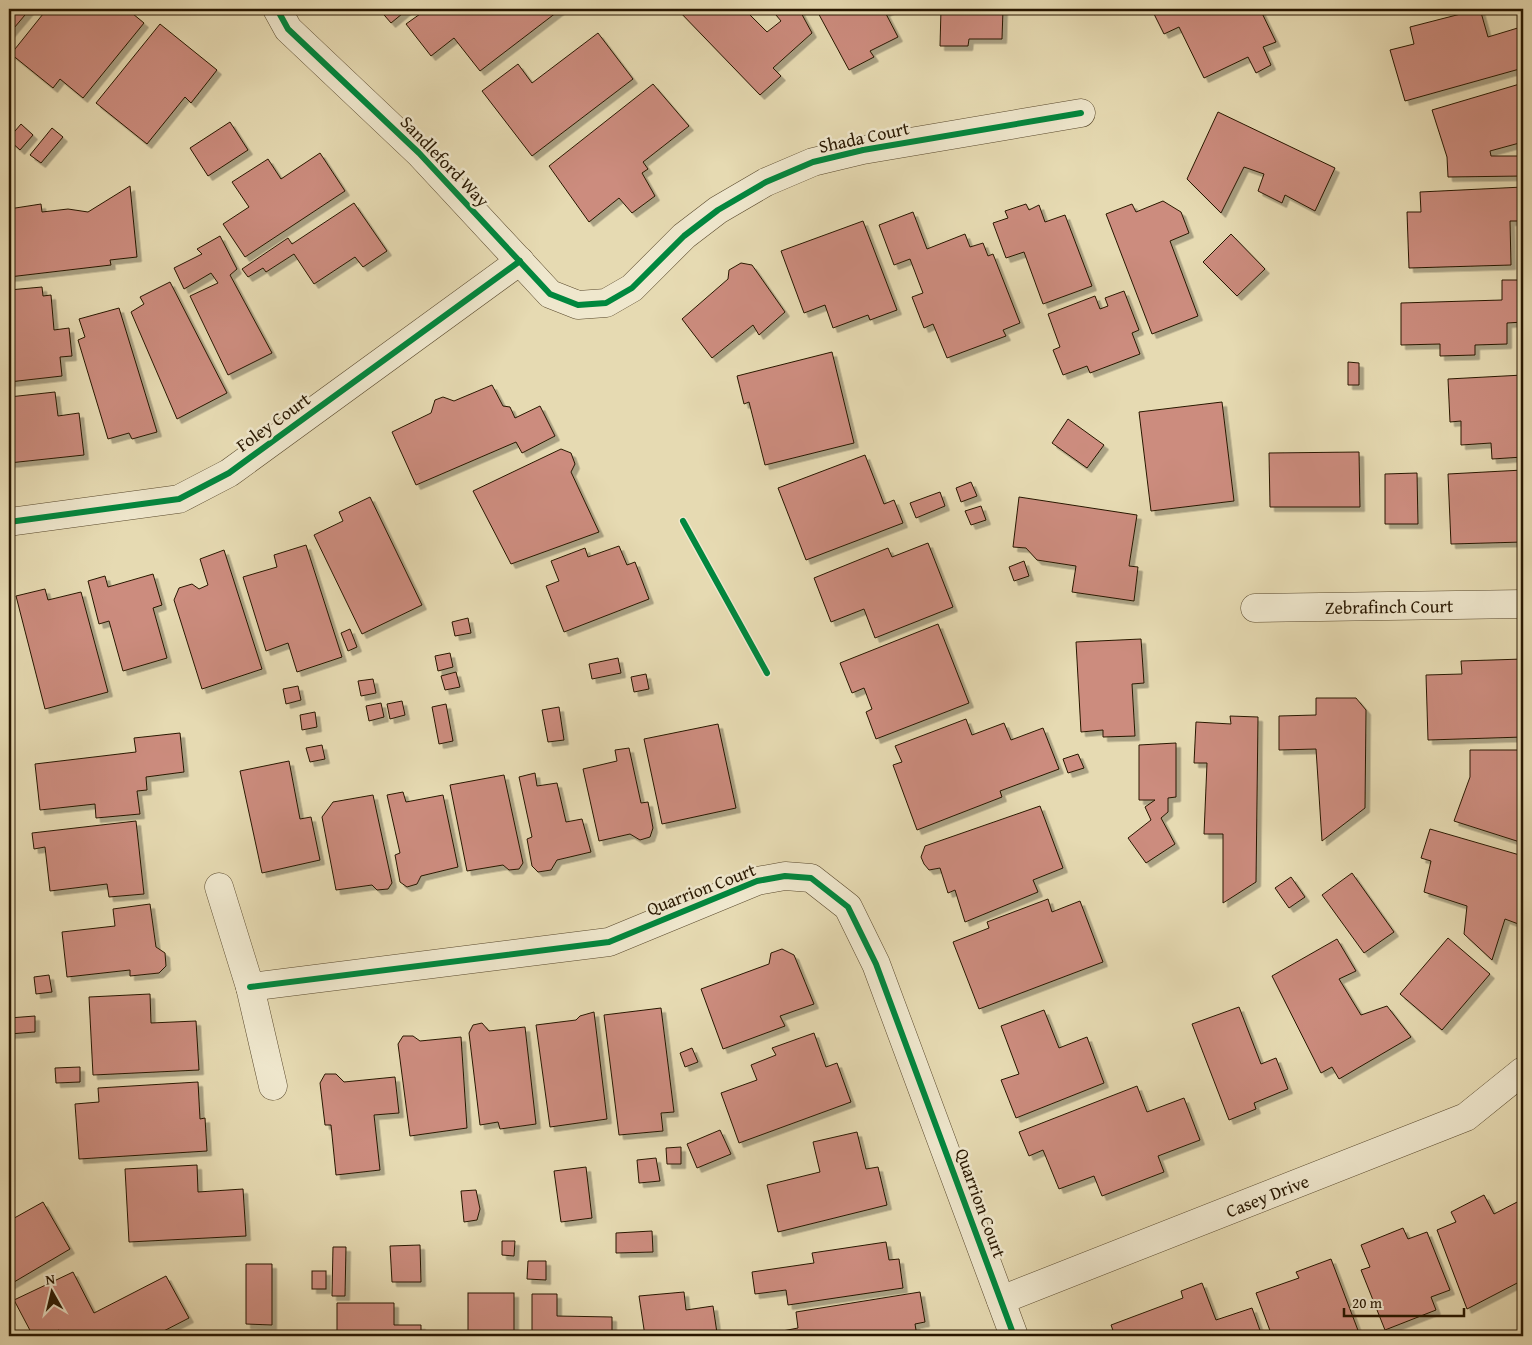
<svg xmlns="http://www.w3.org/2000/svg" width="1532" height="1345" font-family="'Gentium Book Plus',serif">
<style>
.building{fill:#cc8c7e;stroke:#281700;filter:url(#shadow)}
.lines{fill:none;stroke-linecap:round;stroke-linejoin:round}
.minor-casing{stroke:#58482c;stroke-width:29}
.minor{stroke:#efe7cd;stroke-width:28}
.cycleway-casing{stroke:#efe7cd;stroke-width:9}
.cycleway{stroke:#00873e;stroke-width:6}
.labels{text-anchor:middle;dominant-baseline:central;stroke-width:5;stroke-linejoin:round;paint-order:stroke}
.street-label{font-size:18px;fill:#281700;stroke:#efe7cd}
</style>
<defs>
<filter id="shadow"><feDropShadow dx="4.5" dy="4.5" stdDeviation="0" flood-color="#0004"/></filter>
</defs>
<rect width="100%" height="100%" fill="#e6dab2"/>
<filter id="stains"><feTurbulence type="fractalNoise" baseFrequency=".004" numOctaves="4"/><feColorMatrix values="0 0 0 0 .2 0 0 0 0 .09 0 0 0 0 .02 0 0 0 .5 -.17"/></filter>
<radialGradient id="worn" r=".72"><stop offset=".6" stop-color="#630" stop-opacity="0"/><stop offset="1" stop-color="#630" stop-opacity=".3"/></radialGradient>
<g class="building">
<path d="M9 9H30L9 34Z"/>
<path d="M47 9H127L144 23 83 98 60 79 53 88 11 54Z"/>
<path d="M379 9H408L391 23Z"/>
<path d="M427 9H561L480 71 454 38 431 56 406 24Z"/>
<path d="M677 9H744L767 32 781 21 771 9H799L812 33 773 68 781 76 760 95Z"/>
<path d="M816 9H891L885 12 898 37 870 51 874 57 849 70Z"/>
<path d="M941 9H1003L1002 39H969L968 46H940Z"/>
<path d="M1159 9H1260L1276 42 1263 47 1271 65 1256 73 1248 57 1204 78 1179 27 1164 34 1153 12Z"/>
<path d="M1480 9 1488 37 1521 27 1523 68 1405 101 1390 50 1414 44 1410 27Z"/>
<path d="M160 24 217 70 191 103 185 97 147 144 96 103Z"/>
<path d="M598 33 633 79 532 156 482 91 518 64 532 83Z"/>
<path d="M1523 83V142L1490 151 1491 156H1523V176L1448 177 1447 157 1432 110Z"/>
<path d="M653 84 689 126 643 162 648 169 642 173 655 196 632 213 619 198 589 222 549 166Z"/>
<path d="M1218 112 1335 168 1315 211 1285 195 1282 203 1258 191 1264 174 1244 167 1221 213 1187 179Z"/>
<path d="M230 122 248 150 208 176 190 148Z"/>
<path d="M21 124 33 135 20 150 9 140V138Z"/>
<path d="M52 128 63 137 41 163 30 155Z"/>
<path d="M320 153 345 191 245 257 223 224 249 207 232 182 268 159 281 179Z"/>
<path d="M130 186 137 257 110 260 111 265 9 277V209L41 204 42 212 68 209 88 212Z"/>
<path d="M1523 187V221H1510L1511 265 1409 268 1407 212H1421L1420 192Z"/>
<path d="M1163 201 1181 212 1189 233 1170 241 1198 316 1152 334 1106 214 1132 204 1136 212Z"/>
<path d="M354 203 387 251 363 267 355 257 314 284 294 254 266 272 263 268 248 277 242 269 288 238 292 244Z"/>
<path d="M1026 204 1029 210 1039 205 1045 222 1065 215 1092 286 1043 304 1024 252 1006 258 993 223 1008 218 1005 211Z"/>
<path d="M913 212 927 249 965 234 970 247 983 243 988 256 993 254 1020 323 1003 330 1006 336 947 358 933 324 924 328 912 297 923 293 910 259 894 265 879 225Z"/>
<path d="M863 221 897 310 870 320 868 315 833 328 825 305 804 313 781 251Z"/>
<path d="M1231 234 1265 269 1237 296 1203 262Z"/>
<path d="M220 236 237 269 230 275 272 353 228 375 190 296 218 283 211 273 184 289 174 268 202 254 197 249Z"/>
<path d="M741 263 752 265 785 312 759 335 753 325 712 358 682 319 728 279 729 270Z"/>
<path d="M1502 280H1523V322L1507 323V344L1475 345V355L1440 356V344L1401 345V303L1502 300Z"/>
<path d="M170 282 227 393 177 419 131 312 144 304 140 297Z"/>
<path d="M42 287 43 296 51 295 54 330 69 328 72 356 60 357 62 376 9 382V290Z"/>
<path d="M1124 291 1139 330 1132 333 1140 354 1090 373 1087 366 1063 375 1053 350 1060 347 1048 314 1095 296 1100 309 1108 306 1105 298Z"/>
<path d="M119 308 157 432 132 439 129 433 108 439 78 340 85 337 79 319Z"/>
<path d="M832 352 854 443 765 465 749 402 744 404 737 376Z"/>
<path d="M1348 362 1359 363V385H1348Z"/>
<path d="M1523 375V457L1492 459 1491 443 1461 445V421L1450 422 1448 379Z"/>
<path d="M492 385 503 406 510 407 515 418 540 406 555 436 522 453 516 442 416 485 392 432 431 413 435 400 443 397 454 401Z"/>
<path d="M55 392 58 416 79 413 84 455 9 463V397Z"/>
<path d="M1222 402 1234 501 1151 511 1139 412Z"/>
<path d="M1068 419 1104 445 1087 468 1052 443Z"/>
<path d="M561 449 571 453 575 464 571 472 599 532 511 564 473 491Z"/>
<path d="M1359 452 1360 507H1270L1269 453Z"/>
<path d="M865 455 884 504 894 500 903 523 806 560 778 488Z"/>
<path d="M1523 470V542L1451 544 1448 474Z"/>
<path d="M1417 473 1418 524H1385V474Z"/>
<path d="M971 482 977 496 961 502 956 488Z"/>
<path d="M940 492 945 506 916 518 910 503Z"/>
<path d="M370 497 422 605 362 634 314 535 343 521 339 512Z"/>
<path d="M1019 497 1137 515 1129 566 1138 567 1134 601 1072 592 1076 566 1037 560 1026 548 1013 547Z"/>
<path d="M981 506 986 520 971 525 965 511Z"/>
<path d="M928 543 953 607 875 638 864 609 831 622 814 578 888 548 892 557Z"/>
<path d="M306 545 342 657 297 672 288 643 266 651 243 577 277 567 274 555Z"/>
<path d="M619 546 627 565 635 562 649 599 564 632 546 586 559 581 551 561 585 548 588 557Z"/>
<path d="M224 550 262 669 202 689 174 600 179 588 192 584 199 589 208 585 200 559Z"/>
<path d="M1024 561 1029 576 1014 581 1009 567Z"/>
<path d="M153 574 162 605 153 608 167 658 123 671 109 621 99 624 88 581 105 576 108 587Z"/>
<path d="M45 589 48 600 81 592 108 692 45 709 16 596Z"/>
<path d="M468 618 471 633 455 636 452 622Z"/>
<path d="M938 624 969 703 876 739 866 712 872 709 864 688 852 693 840 663Z"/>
<path d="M350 629 357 647 348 651 341 633Z"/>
<path d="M1141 639 1144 683 1132 684 1135 736 1103 737V730L1081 732 1076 642Z"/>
<path d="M450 653 453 667 438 671 435 656Z"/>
<path d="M618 658 621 673 592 679 589 664Z"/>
<path d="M1523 659V737L1428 740 1426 675 1462 674 1461 661Z"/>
<path d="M456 672 460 687 445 690 441 676Z"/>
<path d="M646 674 649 689 634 692 631 677Z"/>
<path d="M373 679 376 693 361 696 358 681Z"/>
<path d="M298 686 301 700 286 704 283 689Z"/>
<path d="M1316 698H1356L1366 710 1365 808 1322 841 1316 749 1279 750V716L1316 715Z"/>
<path d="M402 701 405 715 390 719 387 704Z"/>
<path d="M381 703 384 717 369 721 366 706Z"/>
<path d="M446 704 453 741 439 744 432 707Z"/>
<path d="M559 707 564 740 548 742 542 710Z"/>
<path d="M315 712 317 727 302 730 300 715Z"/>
<path d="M1230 716 1258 717 1256 882 1223 903V834H1204L1207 763H1194L1196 722 1231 724Z"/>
<path d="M966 719 972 735 1004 723 1011 740 1043 728 1059 769 1000 791 1002 797 917 830 893 765 902 762 895 746Z"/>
<path d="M718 724 736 808 662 824 644 739Z"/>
<path d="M180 733 184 772 146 777 147 790 137 791 140 814 96 818 95 804 40 810 35 764 136 752 134 738Z"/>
<path d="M1176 743V797L1168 798V812L1161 818 1175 844 1146 863 1128 838 1151 820 1145 807 1155 800H1139V745Z"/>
<path d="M322 745 325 759 310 762 306 748Z"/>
<path d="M629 748 641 803 648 802 653 828 650 837 640 840 630 834 599 841 583 769 617 761 615 750Z"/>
<path d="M1470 750H1523V843L1454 821 1470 777Z"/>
<path d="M1078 754 1084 768 1068 773 1063 759Z"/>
<path d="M289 761 300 819 311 817 320 860 262 873 240 771Z"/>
<path d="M535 773 537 786 557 783 566 822 582 819 591 852 557 860 551 870 538 872 532 866 527 839 532 837 519 777Z"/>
<path d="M504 775 523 863 519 869 509 870 503 865 467 871 450 785Z"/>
<path d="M403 792 406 802 443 795 458 867 421 876 417 884 407 887 400 882 395 855 400 853 387 795Z"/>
<path d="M373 795 392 883 388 889 377 890 372 885 336 890 322 817 333 802Z"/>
<path d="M1040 806 1063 868 1033 880 1038 892 965 922 955 890 948 893 940 868 929 870 924 864 921 857 925 846Z"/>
<path d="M136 821 144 894 109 897 107 884 50 891 45 847 34 849 32 833Z"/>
<path d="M1430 829 1523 856V915L1521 925 1505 919 1492 960 1464 934 1467 906 1424 892 1431 861 1421 858Z"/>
<path d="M1352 873 1394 932 1364 953 1322 895Z"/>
<path d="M1291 877 1305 897 1289 908 1275 888Z"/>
<path d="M1048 899 1052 912 1080 901 1103 962 979 1009 953 942 989 928 987 922Z"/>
<path d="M150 904 156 947 165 953 166 966 159 973 130 976V970L67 977 62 932 115 926 113 909Z"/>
<path d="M1448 938 1490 974 1442 1030 1400 994Z"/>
<path d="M1337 939 1356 971 1339 979 1361 1015 1387 1006 1411 1037 1339 1079 1332 1067 1321 1073 1272 976Z"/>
<path d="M782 949 794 955 814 1004 780 1016 785 1026 723 1049 701 989 769 964 771 953Z"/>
<path d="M49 975 52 992 36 994 34 977Z"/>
<path d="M150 994 151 1023 196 1021 199 1070 93 1075 89 997Z"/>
<path d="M1239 1007 1261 1064 1276 1058 1288 1089 1254 1103 1256 1109 1229 1120 1192 1024Z"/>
<path d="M661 1008 674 1112 661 1113 663 1131 619 1135 604 1015Z"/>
<path d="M1044 1010 1059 1048 1087 1037 1104 1083 1016 1118 1001 1080 1019 1074 1001 1026Z"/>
<path d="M594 1012 607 1119 550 1127 536 1025 576 1020 580 1016Z"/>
<path d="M35 1016V1032L9 1034V1018Z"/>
<path d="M482 1023 489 1031 525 1027 536 1124 500 1129 498 1122 480 1125 469 1033 473 1025Z"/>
<path d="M814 1033 826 1067 837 1063 851 1102 739 1143 721 1093 757 1080 751 1065 776 1055 772 1048Z"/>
<path d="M403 1036H413L420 1041 461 1037 467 1128 410 1136 398 1044Z"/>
<path d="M692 1048 698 1062 685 1067 680 1053Z"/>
<path d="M80 1067V1082L56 1083 55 1068Z"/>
<path d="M325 1074H336L344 1082 395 1077 399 1113 374 1115 380 1170 336 1175 331 1125H325L320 1083Z"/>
<path d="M198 1082 200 1119 205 1118 207 1151 79 1159 75 1104 99 1102 98 1088Z"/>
<path d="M1137 1086 1147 1112 1184 1098 1200 1140 1158 1156 1164 1172 1102 1196 1094 1176 1059 1189 1043 1150 1029 1156 1019 1132Z"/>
<path d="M720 1130 731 1154 697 1168 687 1144Z"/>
<path d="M857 1132 866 1169 878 1167 887 1205 778 1232 767 1185 820 1172 813 1142Z"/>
<path d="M681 1147V1164H667L666 1148Z"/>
<path d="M656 1158 660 1181 639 1183 637 1160Z"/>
<path d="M197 1165 198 1192 243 1189 246 1236 129 1242 125 1169Z"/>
<path d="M586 1167 592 1218 561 1222 554 1171Z"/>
<path d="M476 1190 480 1209 477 1220 464 1222 461 1191Z"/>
<path d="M1484 1195 1494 1214 1523 1199V1280L1467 1309 1437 1230 1456 1222 1451 1212Z"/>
<path d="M43 1202 70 1249 9 1285V1221Z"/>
<path d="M1403 1228 1408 1239 1427 1232 1450 1290 1431 1297 1436 1310 1385 1330 1361 1270 1370 1267 1361 1245Z"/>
<path d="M652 1231 653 1252 616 1253V1233Z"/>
<path d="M502 1241H515L514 1256 502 1255Z"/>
<path d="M886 1242 889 1260 899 1259 903 1288 788 1305 786 1290 755 1294 752 1272 814 1263 812 1253Z"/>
<path d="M420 1245 421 1282H392L390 1246Z"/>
<path d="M333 1247H346L345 1296H332Z"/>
<path d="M1331 1259 1359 1333 1353 1336H1272L1256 1293 1299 1278 1296 1272Z"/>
<path d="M528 1261H546V1280L527 1279Z"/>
<path d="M246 1264H272V1325L246 1324Z"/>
<rect x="312" y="1271" width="14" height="18"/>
<path d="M73 1272 94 1313 166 1276 189 1318 154 1336H62L59 1330 46 1336H33L14 1300Z"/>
<path d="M1202 1283 1216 1320 1252 1308 1262 1336H1115L1111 1325 1183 1298 1181 1291Z"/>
<path d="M684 1292 686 1310 713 1306 717 1333 730 1332 731 1336H645L639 1296Z"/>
<path d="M920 1292 925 1322 915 1324 917 1336H877L876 1331 848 1336H773L772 1333 798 1328 796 1312Z"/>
<rect x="468" y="1293" width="46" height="43"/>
<path d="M532 1294H557V1316L612 1317V1336H532Z"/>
<path d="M337 1303H394V1325H421V1336H337Z"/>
</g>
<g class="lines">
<g class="minor-casing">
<g id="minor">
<path d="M277 9 288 29 419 153 550 294 578 305 606 303 632 288 684 236 718 210 766 182 813 162 863 150 1081 113"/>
<path d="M9 522 179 499 229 473 520 261"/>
<path id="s1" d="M1255 608 1523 604"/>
<path d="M219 887 250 987 273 1086"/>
<path d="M250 987 609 942 757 881 785 876 811 878 848 907 876 964 1014 1336"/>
<path id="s2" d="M1001 1300 1466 1117 1523 1071"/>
</g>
</g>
<use href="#minor" class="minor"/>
<g class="cycleway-casing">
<g id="cycleway">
<path d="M277 9 288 29 419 153 550 294 578 305 606 303 632 288 684 236 718 210 766 182 813 162 863 150 1081 113"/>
<path d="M683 521 767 673"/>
<path d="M9 522 179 499 229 473 520 261"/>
<path d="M250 987 609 942 757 881 785 876 811 878 848 907 876 964 1014 1336"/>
</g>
</g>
<use href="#cycleway" class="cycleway"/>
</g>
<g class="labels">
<g class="street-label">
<text transform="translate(864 137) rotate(-12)">Shada Court</text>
<text transform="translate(445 161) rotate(46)">Sandleford Way</text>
<text transform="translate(273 422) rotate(-36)">Foley Court</text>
<text stroke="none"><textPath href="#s1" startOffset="134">Zebrafinch Court</textPath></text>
<text transform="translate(701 889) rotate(-21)">Quarrion Court</text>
<text stroke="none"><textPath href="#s2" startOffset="286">Casey Drive</textPath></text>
<text transform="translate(981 1203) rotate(70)">Quarrion Court</text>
</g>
</g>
<rect width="1532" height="1345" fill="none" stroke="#e6dab2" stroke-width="30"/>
<rect x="10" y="10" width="1512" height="1325" fill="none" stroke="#281700" stroke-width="2.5"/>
<rect x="15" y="15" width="1502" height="1315" fill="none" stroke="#281700"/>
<g transform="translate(52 1292) rotate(352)" stroke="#efe7cd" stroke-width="4" paint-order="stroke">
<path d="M0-4L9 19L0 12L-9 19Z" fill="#281700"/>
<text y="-8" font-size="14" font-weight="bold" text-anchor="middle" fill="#281700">N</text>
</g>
<path d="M1344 1308v8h120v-8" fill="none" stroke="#281700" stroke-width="2.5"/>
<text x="1352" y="1308" font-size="15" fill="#281700" stroke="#efe7cd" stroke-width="4" paint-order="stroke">20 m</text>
<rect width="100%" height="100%" filter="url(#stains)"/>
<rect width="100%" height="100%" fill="url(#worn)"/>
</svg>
